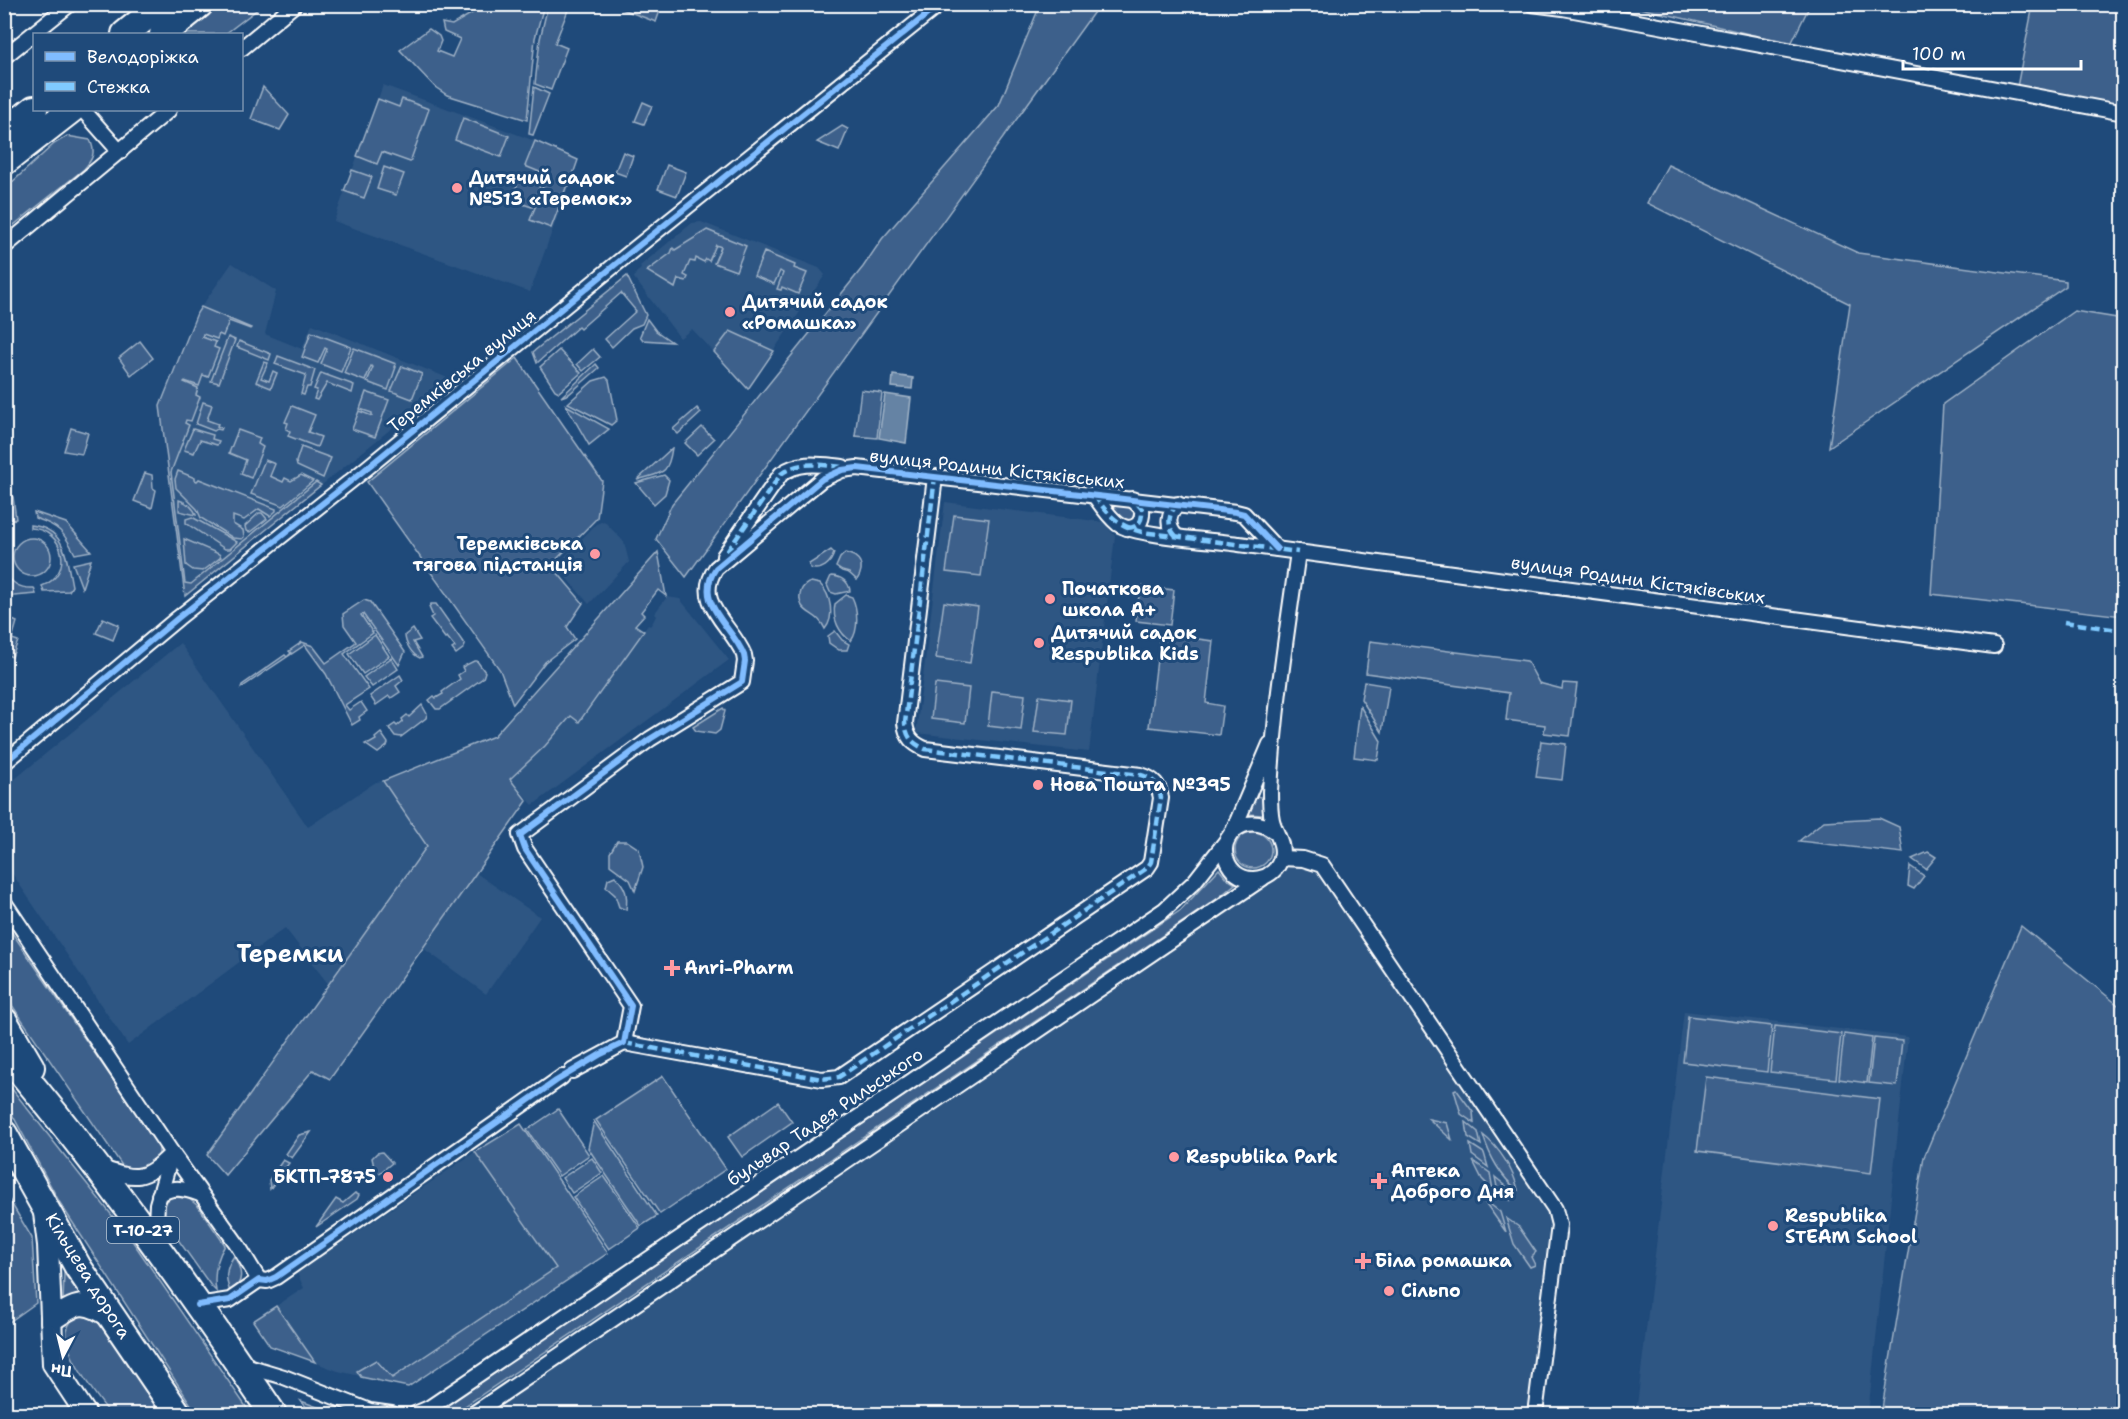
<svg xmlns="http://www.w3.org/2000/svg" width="2128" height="1419" font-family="'Shantell Sans',sans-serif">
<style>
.built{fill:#2e5683}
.green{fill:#3c618b;stroke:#9eb0c5;stroke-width:1.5}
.water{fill:#6583a4;stroke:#a3b5c8;stroke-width:1.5}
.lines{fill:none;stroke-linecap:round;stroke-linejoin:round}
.street-casing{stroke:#fff;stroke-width:18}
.secondary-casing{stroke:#fff;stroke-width:24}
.highway-casing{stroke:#fff;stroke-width:30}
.street{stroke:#1f4a7a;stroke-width:14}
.secondary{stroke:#1f4a7a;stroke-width:20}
.highway{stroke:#1f4a7a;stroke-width:26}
.quiet{stroke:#80caff;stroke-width:4.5;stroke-dasharray:9 4.5;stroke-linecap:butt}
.cycleway-casing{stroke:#1f4a7a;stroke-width:10}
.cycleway{stroke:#80bcff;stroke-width:6}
.poi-dot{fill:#ff9aa2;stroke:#1f4a7a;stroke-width:2}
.labels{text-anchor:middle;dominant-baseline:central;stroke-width:6;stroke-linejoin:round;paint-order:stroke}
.shield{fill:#1f4a7a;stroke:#bcc9d7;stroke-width:1.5}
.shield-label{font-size:16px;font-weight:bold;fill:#fff}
.poi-label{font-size:18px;font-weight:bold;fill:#fff;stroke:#1f4a7a;text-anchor:start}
.street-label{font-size:18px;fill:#fff;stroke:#1f4a7a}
.district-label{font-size:24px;font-weight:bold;fill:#fff;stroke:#1f4a7a}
</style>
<rect width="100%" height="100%" fill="#1f4a7a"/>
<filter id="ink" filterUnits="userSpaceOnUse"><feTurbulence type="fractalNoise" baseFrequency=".0167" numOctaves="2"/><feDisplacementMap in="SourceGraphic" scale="12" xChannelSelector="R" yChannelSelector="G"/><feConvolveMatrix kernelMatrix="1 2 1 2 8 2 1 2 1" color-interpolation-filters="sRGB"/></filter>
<g filter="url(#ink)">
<g class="built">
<path d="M383 85 535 141 578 160 530 292 334 221Z"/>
<path d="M701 222 819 268 825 275 748 388 692 329 680 338 634 278 636 273 641 269 640 266 692 223Z"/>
<path d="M232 263 276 291 265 334 302 349 312 324 448 378 450 381 185 596 160 406 197 313Z"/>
<path d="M945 502 1103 522 1115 536 1089 752 916 733Z"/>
<path d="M604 521 624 542 629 562 589 604 556 566 596 524Z"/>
<path d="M667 597 680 599 729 660 533 805 510 779 545 746 571 716 580 722 648 625 650 626 653 622 656 616 654 614Z"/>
<path d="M180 643 308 827 376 782 383 781 427 846 329 985 285 928 128 1045 5 863 4 788Z"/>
<path d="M1314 866 1550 1217 1528 1414H483L1263 884 1271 881 1286 867Z"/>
<path d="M476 873 540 917 486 994 423 948Z"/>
<path d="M1684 1011 1908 1037 1868 1414H1636Z"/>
<path d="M521 1124 608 1253 408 1387 338 1371 270 1346 253 1321 304 1288 297 1273 475 1152Z"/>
</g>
<g class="green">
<path d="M1623 4 1810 5 1791 44Z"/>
<path d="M217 5H263L225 34H179Z"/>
<path d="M486 5H544L535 38 527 120 447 95 435 87 400 50 429 29 439 36 441 41 437 51 452 57 460 39 444 32 442 23 452 25Z"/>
<path d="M548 5H570L555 43 567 48 551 90 535 84 540 39Z"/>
<path d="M624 5V4L662 5 656 22 622 9Z"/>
<path d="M1040 5H1099L686 577 656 539 672 504 863 267 882 239 999 105Z"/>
<path d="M2033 5H2123V105L2017 87Z"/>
<path d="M263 87 289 115 280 130 251 119Z"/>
<path d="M534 87 549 94 533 135 529 134Z"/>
<path d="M378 99 399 107 402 99 429 109 410 162 382 152 377 164 357 156Z"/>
<path d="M643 102 652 106 644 124 635 121Z"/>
<path d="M463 118 509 136 501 157 455 140Z"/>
<path d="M842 126 848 129 839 151 817 142Z"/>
<path d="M67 136 90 140C96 152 93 159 84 169L5 232V199L8 186 54 144Z"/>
<path d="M535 141 578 160 569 186 567 185 563 196 542 188 547 175 525 166Z"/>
<path d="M623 152 633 156 626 176 615 172Z"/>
<path d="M667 165 686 172 677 196 658 189Z"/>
<path d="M1668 165 1858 253 2066 281V286L1829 447 1850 304 1647 203Z"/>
<path d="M384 167 404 174 396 195 377 189Z"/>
<path d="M352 170 372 177 364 198 344 191Z"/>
<path d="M520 178 540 186 532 207 511 200Z"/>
<path d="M538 200 559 207 551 228 530 220Z"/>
<path d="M707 230 746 246 736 271 714 263 721 247 716 245 709 261 706 259 704 262 696 258 695 262 690 261 684 275 688 277 686 281 678 279 675 288 647 271 671 253 673 248 675 250Z"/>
<path d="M764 252 795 265 794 268 807 273 798 294 782 287 781 290 777 289 783 273 780 271 774 284 754 276Z"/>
<path d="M627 276 646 315 642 324 632 328 612 347 605 339 636 311 621 293 580 329 578 327 537 363 533 352Z"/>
<path d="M201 307 251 328 250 329 229 321 223 336 219 334 217 339 203 334 202 337 216 342 214 347 219 349 208 377 203 375 199 386 185 381 184 382 198 388 196 395 200 397 191 421 186 420 185 423 189 425 171 472 185 583 191 584 316 482 321 485 185 596 160 406 197 313Z"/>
<path d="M2074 311 2123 319V616L1931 594 1943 404Z"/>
<path d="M647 319 656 331 672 342 643 340 640 336Z"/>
<path d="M730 331 774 351 748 389 714 352Z"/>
<path d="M311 332 351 347 341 372 321 364 327 349 325 348 318 363 302 357Z"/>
<path d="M228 337 235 340 219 383 211 381Z"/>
<path d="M140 341 153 358 131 375 119 358Z"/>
<path d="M239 341 271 354 269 360 237 347Z"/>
<path d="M354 348 396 364 395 367H396L388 390 367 382 373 367 371 366 365 381 344 373Z"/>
<path d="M593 349 600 357 583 371 577 364Z"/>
<path d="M559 350 581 373 559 392 555 390 540 367Z"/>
<path d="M278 356 315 370 310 387H307L304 395 301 394 306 375 275 364Z"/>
<path d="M517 358 602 481 597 518 551 565 583 603 567 627 575 639 545 662 513 704 500 670 367 482Z"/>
<path d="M264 362 268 363 261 378 269 381 273 371 277 373 271 388 256 382Z"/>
<path d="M596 364 599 368 569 394 561 397Z"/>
<path d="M402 366 422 374 412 399 391 391Z"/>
<path d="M321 373 354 385 352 393 327 383 317 400 314 399 317 390 314 389Z"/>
<path d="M606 377 609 380 617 420 611 425 568 403 593 381Z"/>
<path d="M861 390 882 393 877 438 855 436Z"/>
<path d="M366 392 389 400 375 437 352 429 359 411 372 416V413L360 409Z"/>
<path d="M203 402 212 405 207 420 218 424 217 426 222 428 221 430 217 429 214 431 196 424Z"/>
<path d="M566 405 609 429 589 445Z"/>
<path d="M292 406 315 415 308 432 321 437 317 447 288 436 290 431 286 429 288 423 285 422Z"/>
<path d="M697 408 701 413 678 434 673 429Z"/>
<path d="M702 427 714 439 697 455 685 443Z"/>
<path d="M71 428 88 433 82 454 64 451Z"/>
<path d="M193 429 213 435 212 439 219 441 217 445 200 440 194 453 184 450Z"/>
<path d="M238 430 260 438 258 444 263 447 251 478 241 474 246 460 229 453Z"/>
<path d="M301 447 331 458 323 478 297 466 296 462Z"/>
<path d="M672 448C668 476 662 472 637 480Z"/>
<path d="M265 460 275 464 270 476 283 482 285 478 291 481 301 475 313 481 283 506 251 494Z"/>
<path d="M178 471 195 478V480L197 481 199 479 276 509V511L270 516 259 509 244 520 233 516V524L243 530 244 537 242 539 233 538 201 518 197 509 176 488 175 479Z"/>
<path d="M145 473 152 475 153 488 156 490 152 508 134 501Z"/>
<path d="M664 475 669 480 665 494 654 504 636 483Z"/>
<path d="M5 493 13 497 16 519 5 522Z"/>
<path d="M179 500C187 502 194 508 196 515L179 511Z"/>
<path d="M1104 502 1135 507 1138 520 1126 523Z"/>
<path d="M34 512 66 523 91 551 75 554C64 532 59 526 35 518Z"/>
<path d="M259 513H262L267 519 250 532 246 531 245 526Z"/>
<path d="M954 515 989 519 981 576 946 572Z"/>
<path d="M192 517 237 542 230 549H225L186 523V519Z"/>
<path d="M30 525C66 528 66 557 72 586L69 591 44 592 42 586C75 573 64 529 30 528Z"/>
<circle cx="32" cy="557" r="19"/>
<path d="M184 539 219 554 221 557 203 571 193 570 186 565Z"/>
<path d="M831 550 834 553C831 564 821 572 810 568L809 564Z"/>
<path d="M658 552 666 596 658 590 641 612 644 615 635 625 644 631 579 722 571 716 545 746 510 779 527 801 330 1079 313 1070 225 1175 207 1155 427 846 383 781 494 736Z"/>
<path d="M845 553C860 556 866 566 857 580L849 573 842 571 836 567 840 558Z"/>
<path d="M91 560 82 588 73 564Z"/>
<path d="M5 572C11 583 21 589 34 588L36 594 14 596 5 591Z"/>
<path d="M831 576C840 576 849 581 850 591L836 594 830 592 827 585Z"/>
<path d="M811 582 820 584C831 595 835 617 825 629 819 615 808 615 802 606 797 596 801 585 811 582Z"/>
<path d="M1140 586 1174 590 1170 625 1136 621Z"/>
<path d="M846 595 852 597C858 609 859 630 851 641 839 633 832 619 835 604Z"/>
<path d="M364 600 370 602 405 652 399 665 363 614 361 615 373 633 344 654 369 689 345 705 349 710 361 702 367 711 359 717 360 720 352 725 326 674 305 645 241 688 242 685 285 655 287 657 291 653 289 651 302 642 313 646 326 663 356 642 344 625 343 614Z"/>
<path d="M944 602 978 607 970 663 936 658Z"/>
<path d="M431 604H436L465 645 464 648 456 654 452 649 455 647 447 637 445 638 430 618 433 616 429 607Z"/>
<path d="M5 617 17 622 12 639 18 641 12 657 5 654Z"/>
<path d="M103 618 119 625 113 640 96 633Z"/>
<path d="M413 629 420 640 413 642 422 657 420 658C412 655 405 643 405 635Z"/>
<path d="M835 631 842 640 849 644 847 650H839L829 643 828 636Z"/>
<path d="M1160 634 1213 641 1206 703 1223 706 1219 735 1149 727Z"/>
<path d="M375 635 389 656 363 674 349 654Z"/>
<path d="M1370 641 1527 661 1539 683 1562 689 1563 683 1577 684 1570 736 1544 733 1545 725 1506 720 1509 693 1366 673Z"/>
<path d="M391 658 398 669 372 687 364 677Z"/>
<path d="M474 661H477L485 672 483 678 440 709H436L429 700 434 696 436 698 443 694 442 692 460 679 458 675 464 671 462 667Z"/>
<path d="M400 675 403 680 396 686 400 692 391 698 389 696 376 705 370 696Z"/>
<path d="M1364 682 1389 686 1382 732 1361 699Z"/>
<path d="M935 684 969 688 965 723 931 719Z"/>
<path d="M992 691 1025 695 1021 730 988 726Z"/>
<path d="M1039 696 1071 700 1067 735 1034 732Z"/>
<path d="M422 705 427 714 426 718 401 737 395 736 389 728 395 724 397 726 403 721 402 719 407 715 409 717Z"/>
<path d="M1360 706 1381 741 1378 760 1354 757Z"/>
<path d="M723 708 725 711 720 730 715 734 696 731 693 727Z"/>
<path d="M381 733 388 743 387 746 378 753 365 744 367 743 369 744 376 740 375 738Z"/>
<path d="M1541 741 1566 744 1562 780 1536 777Z"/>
<path d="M1253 795 1264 798 1263 815 1246 814Z"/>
<path d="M1879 818 1899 827 1903 853 1799 841 1824 821Z"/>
<circle cx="1253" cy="850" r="18"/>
<path d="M617 841H627L639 849 643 867 635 891 630 880 610 865V853Z"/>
<path d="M1928 852 1936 857 1926 869 1912 859Z"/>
<path d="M1910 866 1924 876 1914 889 1908 886Z"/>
<path d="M1219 869 1226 878 1235 884 1218 898 453 1414H436L434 1412 1181 910Z"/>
<path d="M615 876C626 887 628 895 626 910L619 907 615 895 606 887 608 879Z"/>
<path d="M4 921 159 1147V1153L154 1165 133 1171 123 1167 5 995Z"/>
<path d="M2021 926 2123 1009V1414H1881L1924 1157Z"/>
<path d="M1688 1016 1772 1026 1767 1072 1683 1062Z"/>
<path d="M1775 1026 1841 1034 1836 1079 1770 1072Z"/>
<path d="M1844 1034 1872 1038 1867 1083 1839 1079Z"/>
<path d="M1874 1038 1902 1041 1897 1086 1869 1083Z"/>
<path d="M663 1076 726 1169 660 1214 596 1120Z"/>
<path d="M1706 1077 1880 1099 1871 1173 1697 1151Z"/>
<path d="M4 1079 133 1242 251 1414H197L60 1203 5 1101Z"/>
<path d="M1456 1089 1473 1112 1474 1123 1461 1114 1454 1090Z"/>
<path d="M778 1102 792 1122 742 1157 728 1137Z"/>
<path d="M558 1109 589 1155 559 1176 527 1130Z"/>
<path d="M1429 1119 1447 1123 1452 1140Z"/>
<path d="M594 1121 657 1216 641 1226 588 1148Z"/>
<path d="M1466 1122 1478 1132 1481 1145 1468 1137Z"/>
<path d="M521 1124 608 1253 408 1387 361 1377 357 1371 376 1360 392 1378 556 1268 475 1152Z"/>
<path d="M311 1132 292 1158 286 1154 299 1135Z"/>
<path d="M1483 1135C1499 1147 1514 1171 1518 1190 1501 1178 1489 1155 1483 1135Z"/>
<path d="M1470 1144 1484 1153 1488 1167 1472 1155Z"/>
<path d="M382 1152 392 1163 376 1176 372 1158 377 1153Z"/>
<path d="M592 1158 602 1173 572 1193 562 1178Z"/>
<path d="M283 1160 289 1163 270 1189 269 1180Z"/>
<path d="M1473 1161 1490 1173 1493 1190 1482 1179Z"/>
<path d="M604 1176 640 1228 609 1249 573 1197Z"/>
<path d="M1495 1177 1506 1186 1510 1200 1498 1192Z"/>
<path d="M4 1191 32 1238 36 1303 5 1325Z"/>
<path d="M355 1193 359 1195 357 1199 316 1227 336 1199 343 1203Z"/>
<path d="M172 1197 188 1198 198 1206 225 1245C216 1260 213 1274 216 1291L211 1286 167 1224 162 1205Z"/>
<path d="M1482 1198 1500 1212 1506 1232Z"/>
<path d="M1506 1218 1519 1227 1536 1252 1531 1257 1535 1265 1530 1267 1514 1244Z"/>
<path d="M234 1256C242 1271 245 1282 230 1292 225 1278 225 1269 234 1256Z"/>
<path d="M64 1273 82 1297H72L63 1302Z"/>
<path d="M276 1306 315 1362 270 1346 253 1321Z"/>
<path d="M79 1315H86L102 1325 162 1414H110C96 1394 43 1333 79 1315Z"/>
<path d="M301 1401 336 1414H312Z"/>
</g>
<g class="water">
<path d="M893 375 913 378 912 389 892 387Z"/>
<path d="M885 394 911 398 906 443 879 438Z"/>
</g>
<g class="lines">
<g class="street-casing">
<g id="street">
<path d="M1532 4 1563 8 2124 113"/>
<path d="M242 48 295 4"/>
<path d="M4 57 70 4"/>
<path d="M4 107 18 123"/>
<path d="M83 110 120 152"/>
<path d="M4 247 169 110"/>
<path d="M1094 495C1101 505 1108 516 1118 524 1137 536 1213 540 1239 544L1994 646"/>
<path d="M1127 528C1139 528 1143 520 1142 509L1132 499"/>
<path d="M1176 536C1166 526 1168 513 1178 504"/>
<path d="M724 556 781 474C800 460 821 465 843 467"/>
<path d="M4 763 178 618 357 476 627 255 940 4"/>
<path d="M1233 831 1270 744"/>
<path d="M1275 832C1245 808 1211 840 1231 868 1244 886 1275 881 1281 858 1285 844 1275 833 1272 820 1270 811 1270 801 1270 792 1274 712 1287 632 1298 552"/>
<path d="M1281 858 1303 859 1322 865 1555 1209 1559 1225 1535 1414"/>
<path d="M4 902 172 1153 237 1244 259 1280"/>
<path d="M624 1043 822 1079 839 1077 1147 868 1151 862 1161 798C1159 785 1154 779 1141 775L925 749C912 743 907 738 905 723L935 477"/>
<path d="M572 1071 624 1043 631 1006 525 849 520 835 650 739 742 682 745 661 744 655C732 625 692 603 716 568L822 479 842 470 857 468 1236 512 1244 514 1277 549"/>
<path d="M102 1168C136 1180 144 1181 170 1155"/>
<path d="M159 1195C173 1185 185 1189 200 1194"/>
<path d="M155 1241 157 1204 172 1153"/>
<path d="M198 1305 230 1300 259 1280 267 1281 276 1277 562 1077"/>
<path d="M241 1364 284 1377 370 1411 392 1414"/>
<path d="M415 1414 429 1408 1164 910 1194 882 1227 840"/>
<path d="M473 1414 1263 878"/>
</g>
</g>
<g class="secondary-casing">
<g id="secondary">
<path d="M44 1213 48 1245 53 1364 86 1414"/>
<path d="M51 1321C78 1302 84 1299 112 1318"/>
</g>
</g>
<g class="highway-casing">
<g id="highway">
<path d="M125 34 162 4"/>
<path d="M163 34 200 4"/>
<path d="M4 133 34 109"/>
<path d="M4 162 71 110"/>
<path d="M4 1021 31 1067"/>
<path d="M4 1052C102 1167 189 1290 273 1414"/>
<path d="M4 1134 78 1267 178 1414"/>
</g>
</g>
<use href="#street" class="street"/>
<use href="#secondary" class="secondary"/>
<use href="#highway" class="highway"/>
<g class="quiet">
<path d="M1094 495C1109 516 1117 525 1142 532L1298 552"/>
<path d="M1127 528C1139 528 1143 520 1142 509L1134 500"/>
<path d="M1176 536C1166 526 1168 513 1178 504"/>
<path d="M727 552 781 474C799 460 820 465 842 467"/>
<path d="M2064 622 2124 631"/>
<path d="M624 1043 822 1079 839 1077 1147 868 1151 862 1161 798C1159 785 1154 779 1141 775L925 749C912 743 907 738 905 723L935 477"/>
</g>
<g class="cycleway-casing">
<g id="cycleway">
<path d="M4 763 178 618 357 476 627 255 940 4"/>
<path d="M198 1305 230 1300 259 1280 267 1281 276 1277 556 1081 601 1054 624 1043 631 1006 525 849 520 835 650 739 742 682 745 661 744 655C732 625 692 603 716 568L822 479 842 470 857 468 1236 512 1244 514 1277 549"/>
</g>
</g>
<use href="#cycleway" class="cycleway"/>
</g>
</g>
<g class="poi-dot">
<circle cx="457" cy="188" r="6"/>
<circle cx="730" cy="312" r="6"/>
<circle cx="595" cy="554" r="6"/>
<circle cx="1050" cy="599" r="6"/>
<circle cx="1039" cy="643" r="6"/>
<circle cx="1038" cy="785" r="6"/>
<path d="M669 959h6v6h6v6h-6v6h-6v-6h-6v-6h6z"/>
<circle cx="1174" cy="1157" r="6"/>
<circle cx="388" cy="1177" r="6"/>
<path d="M1376 1172h6v6h6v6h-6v6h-6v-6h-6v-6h6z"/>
<circle cx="1773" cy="1226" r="6"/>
<path d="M1360 1252h6v6h6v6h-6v6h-6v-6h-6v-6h6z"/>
<circle cx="1389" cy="1291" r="6"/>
</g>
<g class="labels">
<rect class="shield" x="107" y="1217" width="72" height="26" rx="4.5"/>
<g class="shield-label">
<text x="143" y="1230">Т-10-27</text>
</g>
<g class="poi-label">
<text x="469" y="178">Дитячий садок<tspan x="469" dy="21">№513 «Теремок»</tspan></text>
<text x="742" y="302">Дитячий садок<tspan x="742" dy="21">«Ромашка»</tspan></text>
<text x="583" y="544" text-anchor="end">Теремківська<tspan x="583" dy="21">тягова підстанція</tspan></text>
<text x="1062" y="589">Початкова<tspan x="1062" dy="21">школа А+</tspan></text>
<text x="1051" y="633">Дитячий садок<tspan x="1051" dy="21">Respublika Kids</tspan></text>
<text x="1050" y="785">Нова Пошта №395</text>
<text x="684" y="968">Anri-Pharm</text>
<text x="1186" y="1157">Respublika Park</text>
<text x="1391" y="1171">Аптека<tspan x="1391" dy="21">Доброго Дня</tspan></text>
<text x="376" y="1177" text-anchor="end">БКТП-7875</text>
<text x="1785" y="1216">Respublika<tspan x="1785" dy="21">STEAM School</tspan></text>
<text x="1375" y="1261">Біла ромашка</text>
<text x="1401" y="1291">Сільпо</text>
</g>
<g class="street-label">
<text transform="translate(462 371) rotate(-39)">Теремківська вулиця</text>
<text transform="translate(997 469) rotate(6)">вулиця Родини Кістяківських</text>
<text transform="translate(1638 580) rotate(8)">вулиця Родини Кістяківських</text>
<text transform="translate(825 1117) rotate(-34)">бульвар Тадея Рильського</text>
<text transform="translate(88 1276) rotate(58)">Кільцева дорога</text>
</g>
<g class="district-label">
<text x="290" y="954">Теремки</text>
</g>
</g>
<rect width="2128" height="1419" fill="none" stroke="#1f4a7a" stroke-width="24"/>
<rect x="12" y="12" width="2104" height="1395" fill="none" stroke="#fff" stroke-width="2" filter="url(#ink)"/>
<rect x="33" y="33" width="210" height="78" fill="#1f4a7a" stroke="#7992af" stroke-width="1.5"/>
<rect x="45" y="52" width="30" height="9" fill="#80bcff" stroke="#7992af" stroke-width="1.5"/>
<text x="87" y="63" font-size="18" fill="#ffffff">Велодоріжка</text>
<rect x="45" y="82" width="30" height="9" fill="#80caff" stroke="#7992af" stroke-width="1.5"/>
<text x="87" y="93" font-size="18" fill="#ffffff">Стежка</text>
<g transform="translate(63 1356) rotate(187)" stroke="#1f4a7a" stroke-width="4.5" paint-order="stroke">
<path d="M0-4.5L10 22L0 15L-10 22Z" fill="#ffffff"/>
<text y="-9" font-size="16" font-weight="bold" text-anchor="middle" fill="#ffffff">Пн</text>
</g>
<path d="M1903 60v9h178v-9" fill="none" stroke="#ffffff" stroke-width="3"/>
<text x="1912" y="60" font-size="18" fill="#ffffff" stroke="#1f4a7a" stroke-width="4.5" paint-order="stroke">100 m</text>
</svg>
